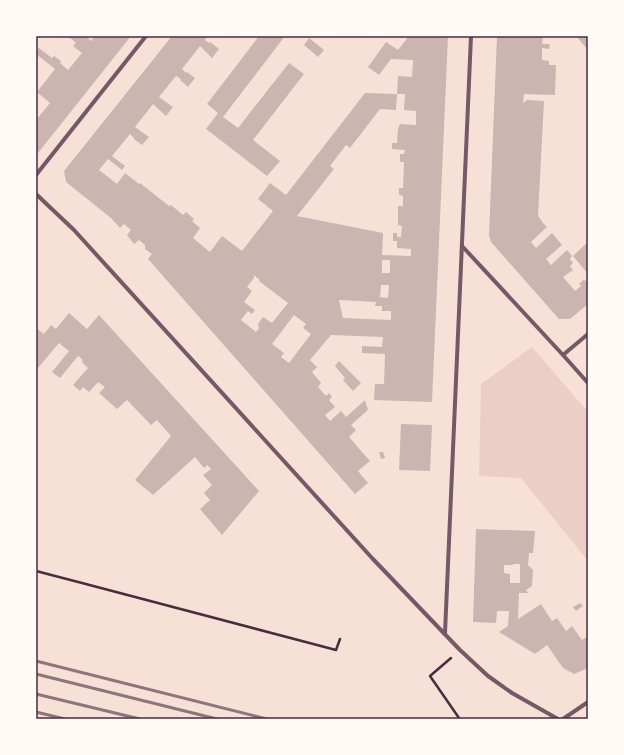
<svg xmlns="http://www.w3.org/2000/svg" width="624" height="755" font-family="'Fira Sans',sans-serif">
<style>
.green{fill:#ebcfc5}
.building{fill:#ccb4b1;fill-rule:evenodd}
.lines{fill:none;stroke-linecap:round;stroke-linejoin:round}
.path{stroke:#4a2c40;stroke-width:2.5}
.minor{stroke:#755966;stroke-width:4}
.rail{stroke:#8f747c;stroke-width:3}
.neatline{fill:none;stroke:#4a2c40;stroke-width:1.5}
</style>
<rect width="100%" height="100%" fill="#f7e1d7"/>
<path class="green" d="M532 347 588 412V561L521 478 479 476 481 384Z"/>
<g class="building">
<path d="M70 36H86L91 41 95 36H131L38 153H36V120L50 103 37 92 55 69 36 54V51L39 48 52 58 54 56 61 61 60 63 68 70 82 53 73 46 76 43 69 37Z"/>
<path d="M172 36H208L205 40 209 43 210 42 219 49 212 58 200 46 182 69 186 73 187 72 195 78 188 87 180 80 181 79 176 76 159 97 173 107 166 116 153 104 135 127 149 137 142 145 134 139V138L130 134 112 156 125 166 122 170 108 159 99 170 117 184 125 173 139 184 140 183 169 206 171 205 183 215 186 212 194 219 192 221 200 228 193 238 210 252 222 236 242 251 273 211 258 199 270 183 286 195 365 93 397 94 396 110 380 109 350 148 346 145 330 166 334 169 297 216 383 233 382 255 411 256V249L397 248V241H393V233H397V237H401L402 226 398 225V206H403V196L399 195V188H403L404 162H400V154H404L405 150 392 149V143H397L398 129 400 124 416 125V111L404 110 405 94H397L398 76 412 77 413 60 391 59 379 75 368 67 386 42 398 50 409 36H448L432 402 374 400 375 384H384L385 354 362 353V346L382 347 383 337 331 335 310 360 317 367 312 372 321 383 318 387 326 396 329 393 332 397 329 400 335 407 325 415 330 421 341 411 346 417 365 400 368 410 351 425 356 430 349 437 370 461 358 471 368 483 355 494 148 259 152 254 145 249V245L139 240 134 244 127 235 131 230 124 224 120 228 111 218 66 182 64 171ZM382 260H390V273H382ZM254 275 260 280 259 281 288 303 272 323 263 317 258 324 259 329 256 332 241 320 248 311 252 314 255 310 244 302 252 291 247 287 254 278ZM381 285H389L388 298 380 297ZM339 300 376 302 375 306H382V311H391V320L343 318ZM294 315 306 324 303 328 311 334 289 363 281 357 284 353 272 344Z"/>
<path d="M259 36H285L223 117 238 128 289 63 304 74 253 140 280 161 267 176 206 129 218 113 207 104Z"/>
<path d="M497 36H543L542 44H550L549 49 542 48V60L549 61V65H556L555 95 524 94 523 103 527 100 544 101 538 216 542 221V222L547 227 531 242 536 248 552 233 562 245 546 259 551 265 567 250 572 256 570 259 573 263 570 266 573 270 563 277 575 291 581 286 579 284 584 279 587 283H588V304L570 319H559L491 242 489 235Z"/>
<path d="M576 36H588V50Z"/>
<path d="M309 38 324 50 318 57 304 45Z"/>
<path d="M588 242V274L573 256Z"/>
<path d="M69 313 87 329 99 315 259 491 222 535 200 509 210 500 204 493 212 485 203 475 211 469 207 465 204 468 195 457 153 495 135 480 171 436 157 420 151 425 127 400 117 409 99 393 105 387 98 382 89 392 83 387 80 391 73 385 88 368 82 362 83 360 78 356 60 378 52 372 69 351 59 343 38 368 36 366V328L44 334 51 325 56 329Z"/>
<path d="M339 361 361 383 353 391 343 380 345 378 335 366Z"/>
<path d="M401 424 432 425 430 471 399 470Z"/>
<path d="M379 452H383L385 458 381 459Z"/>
<path d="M476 529 535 531 533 553H529L528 565 533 570 532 586 526 590 528 593H519L518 619 541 604 552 621 557 618 566 631 572 626 582 640 588 636V668L574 674 563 668 547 645 535 654 499 632 508 626 509 611H497L496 623 473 622ZM513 564H520V583H510V574L504 573V565H513Z"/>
<path d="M580 603 583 606 576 611 573 607Z"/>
</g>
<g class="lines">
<g class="path">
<path d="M36 571 82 583 336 650 340 639"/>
<path d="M451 658 430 676 459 718V719"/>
</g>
<g class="minor">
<path d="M36 175 146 36"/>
<path d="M36 194 74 230 372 558 460 650 488 676 512 693 558 719"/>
<path d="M462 246 563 355 588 383"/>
<path d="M563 355 588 334"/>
<path d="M445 633 471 36"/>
<path d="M563 719 588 702"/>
</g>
<g class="rail">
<path d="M36 661 267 719"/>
<path d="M36 674 217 719"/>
<path d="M36 694 140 719"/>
<path d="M36 712 65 719"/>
</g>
</g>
<rect width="624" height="755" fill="none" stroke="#fffaf5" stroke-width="74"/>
<rect x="37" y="37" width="550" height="681" class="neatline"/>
</svg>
